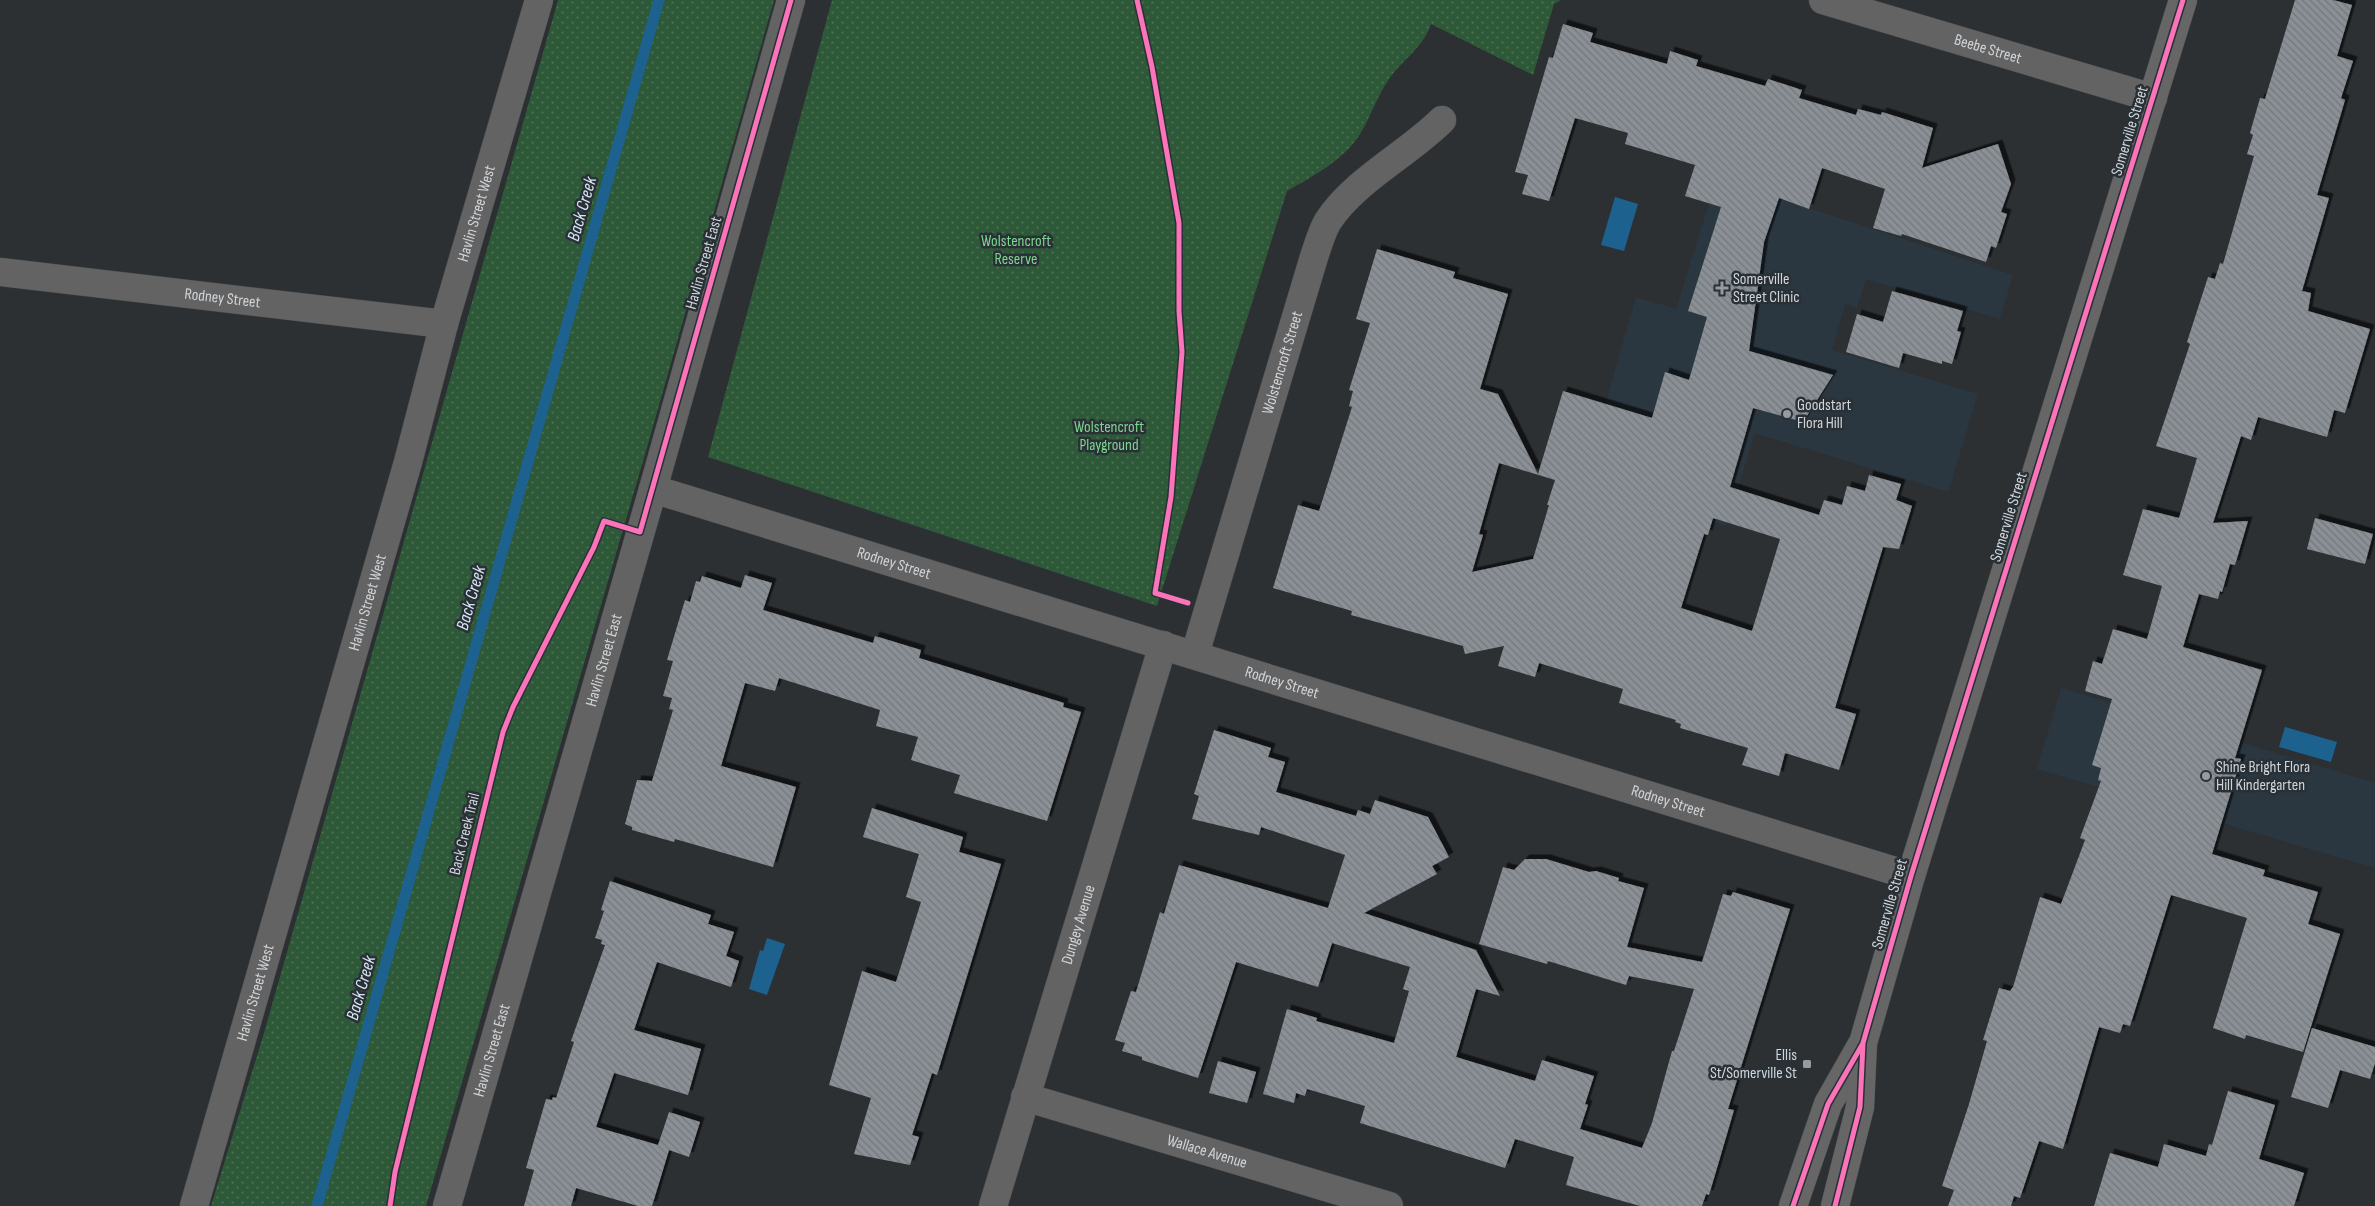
<svg xmlns="http://www.w3.org/2000/svg" width="2375" height="1206" font-family="'Sofia Sans Condensed',sans-serif">
<style>
.built{fill:#2b3740}
.grass{fill:url(#grass-dots)}
.water{fill:#1d618e}
.lines{fill:none;stroke-linecap:round;stroke-linejoin:round}
.stream{stroke:#1d618e;stroke-width:11}
.building{fill:url(#building-back-hatch);fill-rule:evenodd;filter:url(#shadow)}
.street-casing{stroke:#4a4e50;stroke-width:29}
.secondary-casing{stroke:#4a4e50;stroke-width:29}
.street{stroke:#646363;stroke-width:28}
.secondary{stroke:#666;stroke-width:28}
.cycleway-casing{stroke:#293036;stroke-width:8}
.cycleway{stroke:#fb73b8;stroke-width:5}
.poi-dot{fill:#979b9f;stroke:#293036;stroke-width:2}
.labels{text-anchor:middle;dominant-baseline:central;stroke-width:5;stroke-linejoin:round;paint-order:stroke}
.street-label{font-size:16px;fill:#d0d5d9;stroke:#293036}
.park-label{font-size:16px;fill:#7cd78f;stroke:#293036}
.poi-label{font-size:16px;fill:#d0d5d9;stroke:#293036;text-anchor:start}
.water-label{font-size:18px;font-style:italic;fill:#d5e7f5;stroke:#293036}
</style>
<defs>
<pattern id="grass-dots" width="8" height="8" patternUnits="userSpaceOnUse" patternTransform="scale(1.25)"><rect width="8" height="8" fill="#2e5938"/><path d="M2 2h.1M6 6h.1" fill="none" stroke="#4b7054" stroke-width="1.8" stroke-linecap="round"/></pattern>
<pattern id="building-back-hatch" width="6" height="6" patternUnits="userSpaceOnUse" patternTransform="scale(1.25)"><rect width="6" height="6" fill="#8a9096"/><path d="M-1 5l2 2M0 0l6 6M5-1l2 2" fill="none" stroke="#73787c"/></pattern>
<filter id="shadow"><feDropShadow dx="4.5" dy="-4.5" stdDeviation="0" flood-color="#0009"/></filter>
</defs>
<rect width="100%" height="100%" fill="#2c3033"/>
<g class="built">
<path d="M1717 178 2013 275 2000 319 1866 279 1857 308 1845 304 1832 350 1978 394 1948 492 1755 433 1726 526 1583 482 1636 297 1676 309Z"/>
<path d="M2061 688 2375 783V868L2037 769Z"/>
</g>
<g class="grass">
<path d="M558 0H774L650 437 426 1206H211L264 1033Z"/>
<path d="M832 0H1561L1554 4 1533 75 1431 24C1423 48 1402 60 1389 79 1377 96 1371 116 1360 134 1344 160 1313 176 1287 191L1157 606 708 457Z"/>
</g>
<g class="water">
<path d="M1615 197 1638 204 1624 251 1601 245Z"/>
<path d="M2285 727 2337 742 2331 762 2279 747Z"/>
<path d="M767 938 785 944 767 995 749 989 760 950 763 951Z"/>
</g>
<g class="lines">
<path class="stream" d="M317 1206 659 0"/>
</g>
<g class="building">
<path d="M2295 0H2333L2352 5 2337 56 2353 61 2341 98 2345 100 2317 195 2329 198 2302 291 2311 293 2308 311 2370 329 2345 413 2334 410 2327 437 2258 417 2251 440 2241 436 2213 523 2248 521 2235 565 2230 564 2222 592 2220 591 2218 599 2199 594 2183 647 2262 670 2235 758 2241 759 2212 854 2265 870 2263 876 2318 892 2308 924 2340 934 2303 1052 2246 1035 2245 1039 2213 1028 2247 918 2171 895 2130 1026 2123 1024 2120 1033 2099 1027 2063 1149 2039 1141 2020 1198 2014 1196 2011 1206H1948L1954 1190 1942 1186 1969 1104 1987 1041 1983 1040 1999 988 2010 991 2013 987 2040 897 2061 904 2085 840 2080 838 2101 781 2098 780 2101 768 2092 765 2112 699 2085 691 2093 661 2102 664 2113 629 2147 639 2162 586 2123 575 2143 509 2179 518 2197 458 2156 446 2190 344 2187 342 2208 277 2215 279 2220 263 2223 264 2254 156 2247 154 2253 135 2250 133 2260 98 2265 99Z"/>
<path d="M1563 24 1593 33 1590 42 1667 64 1670 51 1698 60 1696 66 1765 86 1768 79 1802 90 1799 98 1856 115 1858 109 1881 115 1882 112 1933 128 1922 168 1998 144 2011 184 2001 212 2007 214 1996 248 1991 246 1986 262 1902 234 1901 236 1873 228 1885 189 1822 168 1809 209 1779 198 1764 242 1749 351 1833 375 1803 422 1753 408 1730 487 1819 515 1824 500 1842 505 1847 486 1865 491 1869 475 1901 484 1896 500 1912 506 1899 549 1883 547 1835 708 1856 714 1839 770 1785 753 1779 776 1742 765 1748 748 1680 728 1681 724 1675 722 1676 720 1619 703 1623 689 1539 663 1535 677 1498 666 1504 646 1465 654 1463 646 1351 615 1352 611 1273 588 1298 505 1319 511 1352 407 1349 406 1353 391 1349 390 1370 323 1356 319 1377 249 1455 272 1453 278 1508 294 1480 389 1498 394 1538 474 1563 391 1652 418 1665 372 1689 380 1707 317 1688 311 1721 207 1685 196 1695 165 1625 144 1628 133 1575 118 1549 201 1522 194 1528 175 1515 172 1549 57 1553 58ZM1499 463 1555 480 1547 505H1549L1533 559 1472 572 1483 535 1479 534ZM1713 518 1780 539 1752 631 1681 608 1704 534 1708 535Z"/>
<path d="M1892 291 1963 311 1957 331 1961 332 1952 364 1942 361V364L1903 353 1899 368 1846 352 1857 314 1883 322Z"/>
<path d="M2315 518 2373 534 2365 564 2307 549Z"/>
<path d="M745 575 772 583 763 610 873 643 875 636 921 650 919 658 1064 703 1063 707 1081 712 1047 821 954 793 960 775 911 760 918 737 876 726 880 710 779 678 775 691 745 683 721 766 796 787 773 867 675 839 674 842 632 830V827L625 824 637 780 652 781 673 710 669 709 672 698 663 696 673 661 667 660 685 600 690 602 696 581 700 582 702 576 741 588Z"/>
<path d="M1214 730 1271 748 1268 757 1285 762 1276 792 1356 816 1358 810 1370 814 1375 800 1428 817 1449 857 1432 866 1437 874 1364 913 1476 950 1500 996 1476 989 1456 1057 1535 1081 1542 1060 1594 1076 1585 1104 1588 1105 1580 1129 1642 1148 1652 1123 1672 1051H1674L1694 989 1629 976 1626 985 1548 961 1547 964 1479 944 1503 867 1514 870 1525 859H1546L1589 872 1596 871 1619 878 1618 881 1644 888 1627 947 1702 962 1723 894 1731 896 1733 892 1790 909 1728 1109 1734 1110 1717 1168 1709 1195 1706 1194 1702 1206H1640L1566 1185 1574 1157 1515 1139 1505 1168 1360 1123 1365 1106 1307 1089 1305 1096 1296 1093 1294 1103 1263 1094 1287 1009 1317 1018 1316 1021 1394 1043 1409 991 1403 989 1410 967 1332 943 1318 987 1236 962 1198 1078 1142 1060V1057L1122 1051 1125 1043 1115 1040 1131 991 1136 992 1160 912 1164 914 1179 865 1328 908 1345 855 1261 827 1259 835 1192 819 1199 796 1194 794Z"/>
<path d="M872 808 963 837 959 852 1001 864 937 1075 932 1073 912 1135 919 1137 910 1165 854 1154 871 1098 829 1085 862 971 896 982 921 902 906 897 919 854 863 837Z"/>
<path d="M610 881 711 915 708 924 734 932 726 956 739 961 731 987 657 962 634 1030 701 1049 688 1095 614 1073 596 1127 658 1145 669 1112 700 1122 689 1157 669 1150 652 1206H638L576 1188 571 1206H524L534 1170 526 1168 546 1099 552 1100 553 1097 556 1098 574 1042 571 1041 605 945 601 944 602 940 595 938 604 911 601 910Z"/>
<path d="M2312 1028 2375 1047V1063L2370 1079 2340 1070 2328 1108 2291 1097Z"/>
<path d="M1218 1061 1256 1072 1247 1103 1209 1093Z"/>
<path d="M2228 1091 2275 1105 2259 1159 2304 1173 2294 1206H2094L2110 1153 2158 1167 2164 1144 2206 1156 2209 1144 2212 1145Z"/>
</g>
<g class="lines">
<g class="street-casing">
<g id="street">
<path id="s1" d="M1823 0 2153 98"/>
<path id="s2" d="M0 272 444 324"/>
<path id="s3" d="M653 489 1911 876"/>
<path id="s4" d="M1195 654 1314 257C1318 245 1322 231 1328 221 1355 180 1408 154 1442 120"/>
<path id="s5" d="M1025 1097 1389 1206"/>
<path id="s6" d="M194 1206 408 462 444 324 539 0"/>
<path id="s7" d="M447 1206 653 489 791 0"/>
<path id="s8" d="M993 1206 1163 645"/>
</g>
</g>
<g class="secondary-casing">
<g id="secondary">
<path d="M1793 1206 1828 1104 1861 1046"/>
<path d="M1835 1206 1860 1107 1863 1043 1911 876 2183 0"/>
</g>
</g>
<use href="#street" class="street"/>
<use href="#secondary" class="secondary"/>
<g class="cycleway-casing">
<g id="cycleway">
<path d="M1137 0 1152 67 1179 223V311L1182 352 1171 497 1155 593 1188 603"/>
<path d="M390 1206 395 1172 503 732 513 707 594 547 604 521 640 532 791 0"/>
<path d="M1793 1206 1828 1104 1862 1045"/>
<path d="M1835 1206 1860 1107 1863 1043 1911 876 2183 0"/>
</g>
</g>
<use href="#cycleway" class="cycleway"/>
</g>
<g class="poi-dot">
<path d="M1719.5 280.5h5v5h5v5h-5v5h-5v-5h-5v-5h5z"/>
<circle cx="1787" cy="414" r="5"/>
<circle cx="2206" cy="776" r="5"/>
<rect x="1802" y="1059" width="10" height="10" rx="2.5"/>
</g>
<g class="labels">
<g class="street-label">
<text stroke="none"><textPath href="#s1" startOffset="172">Beebe Street</textPath></text>
<text transform="translate(2130 131) rotate(-73)">Somerville Street</text>
<text stroke="none"><textPath href="#s6" startOffset="1032">Havlin Street West</textPath></text>
<text transform="translate(704 263) rotate(-74)">Havlin Street East</text>
<text stroke="none"><textPath href="#s2" startOffset="224">Rodney Street</textPath></text>
<text stroke="none"><textPath href="#s4" startOffset="304">Wolstencroft Street</textPath></text>
<text transform="translate(2009 517) rotate(-73)">Somerville Street</text>
<text stroke="none"><textPath href="#s3" startOffset="252">Rodney Street</textPath></text>
<text stroke="none"><textPath href="#s6" startOffset="628">Havlin Street West</textPath></text>
<text stroke="none"><textPath href="#s7" startOffset="568">Havlin Street East</textPath></text>
<text stroke="none"><textPath href="#s3" startOffset="658">Rodney Street</textPath></text>
<text stroke="none"><textPath href="#s3" startOffset="1062">Rodney Street</textPath></text>
<text transform="translate(465 834) rotate(-76)">Back Creek Trail</text>
<text transform="translate(1890 904) rotate(-74)">Somerville Street</text>
<text stroke="none"><textPath href="#s8" startOffset="294">Dungey Avenue</textPath></text>
<text stroke="none"><textPath href="#s6" startOffset="222">Havlin Street West</textPath></text>
<text stroke="none"><textPath href="#s7" startOffset="162">Havlin Street East</textPath></text>
<text stroke="none"><textPath href="#s5" startOffset="190">Wallace Avenue</textPath></text>
</g>
<g class="park-label">
<text x="1016" y="241">Wolstencroft<tspan x="1016" dy="18">Reserve</tspan></text>
<text x="1109" y="427">Wolstencroft<tspan x="1109" dy="18">Playground</tspan></text>
</g>
<g class="poi-label">
<text x="1733" y="279">Somerville<tspan x="1733" dy="18">Street Clinic</tspan></text>
<text x="1797" y="405">Goodstart<tspan x="1797" dy="18">Flora Hill</tspan></text>
<text x="2216" y="767">Shine Bright Flora<tspan x="2216" dy="18">Hill Kindergarten</tspan></text>
<text x="1797" y="1055" text-anchor="end">Ellis<tspan x="1797" dy="18">St/Somerville St</tspan></text>
</g>
<g class="water-label">
<text transform="translate(582 209) rotate(-74)">Back Creek</text>
<text transform="translate(471 598) rotate(-74)">Back Creek</text>
<text transform="translate(361 988) rotate(-74)">Back Creek</text>
</g>
</g>
</svg>
